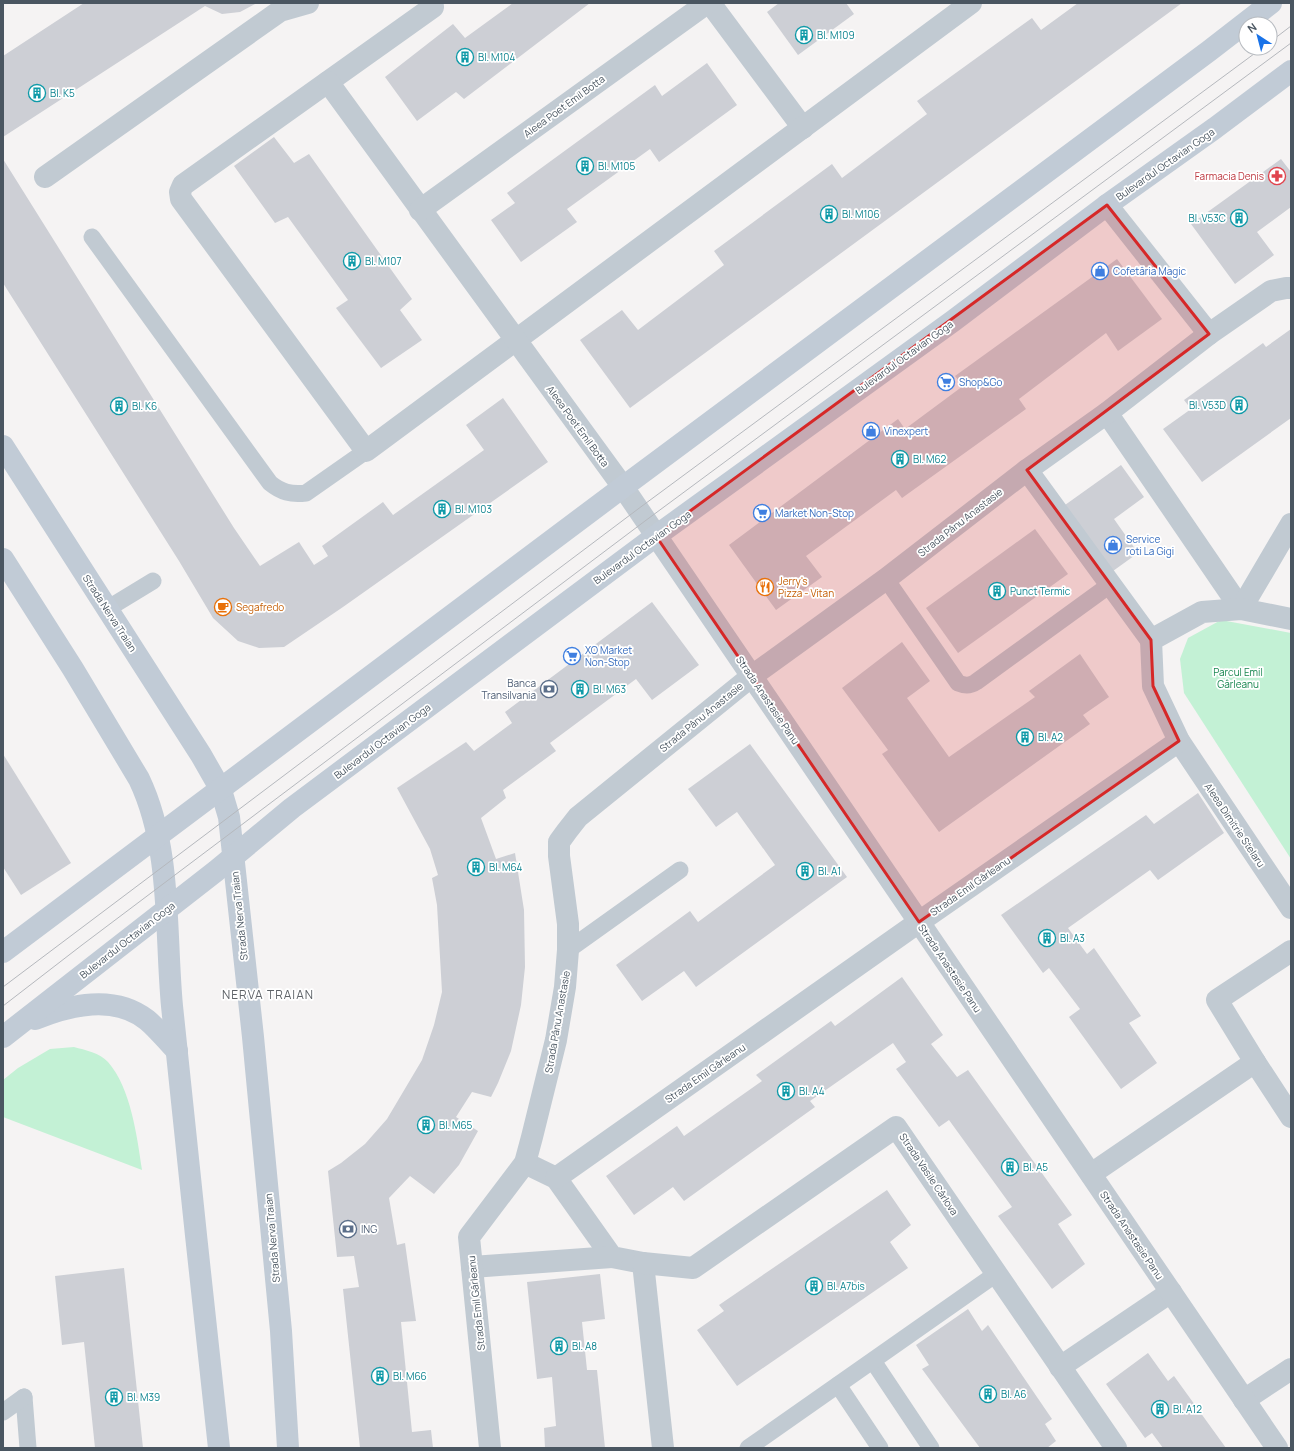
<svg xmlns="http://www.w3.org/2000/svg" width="1294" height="1451" font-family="Manrope,sans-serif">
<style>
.green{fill:#c3f1d5}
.building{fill:#cdcfd5}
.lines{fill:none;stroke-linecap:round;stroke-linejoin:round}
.service{stroke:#c1cad2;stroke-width:17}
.minor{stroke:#c1cad2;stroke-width:22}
.tertiary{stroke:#c1cad2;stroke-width:22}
.secondary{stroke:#c1cbd6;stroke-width:22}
.tram{stroke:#b5b8bd;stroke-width:1}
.marked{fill:#d62828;fill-opacity:0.2;stroke:#d62828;stroke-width:3;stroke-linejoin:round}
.labels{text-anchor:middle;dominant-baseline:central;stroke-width:3.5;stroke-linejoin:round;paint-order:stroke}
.culture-label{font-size:10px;fill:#0d838f;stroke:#fff;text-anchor:start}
.street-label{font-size:10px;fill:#4a5661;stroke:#fff}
.health-label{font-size:10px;fill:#be3a42;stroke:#fff;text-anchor:end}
.shop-label{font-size:10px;fill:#366cbe;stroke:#fff;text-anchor:start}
.food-label{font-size:10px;fill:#c56008;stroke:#fff;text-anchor:start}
.park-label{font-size:10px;fill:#17864f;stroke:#fff}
.service-label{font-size:10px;fill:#4e5e75;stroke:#fff;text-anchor:end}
.quarter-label{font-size:12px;letter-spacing:1px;fill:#5f6368;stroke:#fff}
</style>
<rect width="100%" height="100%" fill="#f5f3f3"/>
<g class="green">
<path d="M1221 620 1291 633V859L1184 693 1180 659 1188 638Z"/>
<path d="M74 1047C85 1050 100 1053 108 1062 131 1088 137 1137 142 1170L3 1117V1080L18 1068 50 1049Z"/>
</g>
<g class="building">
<path d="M84 3H257L240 12 222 14 205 6 3 137V56Z"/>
<path d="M513 3H590L464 99 456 92 417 121 385 77 453 24 465 38Z"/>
<path d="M779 3H846L854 14 798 55 767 12Z"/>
<path d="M1078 3H1182L630 408 580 340 622 310 638 330 724 265 714 251 832 164 842 178 927 114 917 101 1032 18 1041 30Z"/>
<path d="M707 63 737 105 659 162 650 149 567 209 577 222 521 262 491 220 515 203 507 193 655 85 662 96Z"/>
<path d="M274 137 294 163 309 154 412 299 400 310 422 340 381 368 336 308 348 300 288 217 275 223 234 166Z"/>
<path d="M3 159 234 528 260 566 299 542 314 565 328 556 322 546 383 502 393 515 484 450 466 425 503 398 548 462 343 607 284 647 259 648 238 641 213 618 179 561 3 283Z"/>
<path d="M1281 159 1291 172V207L1257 232 1274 255 1235 284 1191 224Z"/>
<path d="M1117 259 1162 319 1118 351 1106 333 1019 399 1026 409 902 498 896 490 806 556 822 577 776 610 729 545 898 419 905 429 963 386 955 376Z"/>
<path d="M1291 329V418L1202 482 1163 429 1191 409 1184 400 1263 343 1266 347Z"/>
<path d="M1121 465 1144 497 1114 519 1138 553 1113 571 1065 505Z"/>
<path d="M1035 529 1068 574 958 653 926 608Z"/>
<path d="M652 602 699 665 652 700 636 679 550 743 556 751 503 790 506 798 481 818 496 859 515 853 524 910 525 967 521 1005 511 1051 498 1083 491 1097 472 1092 456 1117 478 1131 459 1165 434 1194 410 1176 389 1198 397 1245 405 1243 416 1321 401 1322 412 1432 431 1430 433 1448H360L343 1289 359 1287 354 1256 337 1257 328 1171 341 1163 365 1144 387 1119 422 1060 434 1025 442 992 437 905 432 878 438 875 430 849 397 788 466 742 474 751 512 723 505 712Z"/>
<path d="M902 642 930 681 907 698 949 757 1035 697 1029 691 1080 654 1109 697 1083 715 1090 724 939 832 882 754 888 750 842 688Z"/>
<path d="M750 744 847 877 696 987 684 971 642 1001 616 965 690 911 698 922 775 865 737 812 716 827 688 789Z"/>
<path d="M3 754 71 863 21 895 3 867Z"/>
<path d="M1198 793 1224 833 1158 880 1150 870 1068 928 1087 954 1094 948 1141 1016 1129 1023 1157 1063 1121 1089 1069 1017 1080 1009 1049 968 1043 973 1001 915 1146 815 1154 824Z"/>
<path d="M902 977 943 1035 931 1044 957 1077 968 1070 1072 1215 1058 1224 1085 1264 1052 1289 998 1216 1012 1207 949 1120 939 1127 896 1069 906 1062 893 1043 810 1101 815 1107 684 1201 673 1187 634 1215 606 1176 677 1126 684 1136 762 1081 756 1075 831 1021 835 1026Z"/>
<path d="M887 1190 911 1225 890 1242 908 1268 737 1386 697 1330 724 1311 719 1305Z"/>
<path d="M124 1268 143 1448H95L84 1342 62 1345 55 1276Z"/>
<path d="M600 1274 605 1319 582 1322 587 1370H597L605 1448H545L544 1428 556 1426 552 1377 537 1379 527 1282Z"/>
<path d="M968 1309 982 1331 988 1325 1052 1419 1045 1424 1056 1441 1047 1448H980L922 1369 929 1365 916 1345Z"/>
<path d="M1148 1353 1168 1381 1174 1376 1226 1448H1163L1152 1433 1145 1438 1106 1384Z"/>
</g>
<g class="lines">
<g class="service">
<path d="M92 237 270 483C281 492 291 495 306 493L366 451"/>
<path d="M886 579 958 683C965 686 970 686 976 682L1111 584"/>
<path d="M107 609 153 581"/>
<path d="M568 950 680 870"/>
<path d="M873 1361 931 1448"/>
<path d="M838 1385 880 1448"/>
<path d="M24 1397 28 1448"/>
<path d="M3 1412 24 1397"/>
<path d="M748 1448 996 1274"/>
</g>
<g class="minor">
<path d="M710 3 803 128"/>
<path d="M433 7 183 185 180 192 181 199 366 451 971 3"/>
<path d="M328 82 623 487"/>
<path d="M45 177 280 11 308 3"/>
<path d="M1107 205 1209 334"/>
<path d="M420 210 707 3"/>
<path d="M1107 413 1241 609"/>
<path d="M1027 470 1151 640"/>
<path d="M1241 609 1291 524"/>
<path d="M1291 619 1241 609 1202 612 1151 640 1153 686 1179 741 1291 908"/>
<path d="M1255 1062 1291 1117"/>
<path d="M525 1163 556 1178 612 1257 643 1263 663 1448"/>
<path d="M1091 1174 1255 1062 1217 1000 1291 951"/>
<path d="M556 1178 919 922 1179 741"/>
<path d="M643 1263 693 1268 896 1127 1116 1448"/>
<path d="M472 1267 612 1257"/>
<path d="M1060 1367 1171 1292"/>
<path d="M1244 1400 1291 1369"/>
<path d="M490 1448 469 1237 525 1163 532 1137 556 1040 565 987 568 950V924L559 856V842L567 831 578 817 752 676 886 579 1027 470 1107 413 1209 334 1271 291 1286 288H1291"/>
</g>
<path class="tertiary" d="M623 487 1277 1448"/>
<g class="secondary">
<path d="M3 446 201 755 221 790 229 817 253 1037 281 1331 288 1448"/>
<path d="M3 559 73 669 139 779C172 848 165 931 172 1006 187 1153 203 1301 219 1448"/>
<path d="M3 952 623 487 1209 51 1271 3"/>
<path d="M35 1019C70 1005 114 994 147 1020 158 1029 167 1041 177 1051"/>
<path d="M3 1037 216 871 292 808 656 536 953 321 1107 205 1215 128 1291 71"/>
</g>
<g class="tram">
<path d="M1270 42 1291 26"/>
<path d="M3 987 638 509 1262 48"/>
<path d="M3 1006 82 945 645 521 1291 43"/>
</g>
</g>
<path class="marked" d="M1107 205 1209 334 1027 470 1151 640 1153 686 1179 741 919 922 656 536Z"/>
<defs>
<g id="building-ring" transform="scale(0.9)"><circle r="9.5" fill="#fff" stroke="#0f9aa8" stroke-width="1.5"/><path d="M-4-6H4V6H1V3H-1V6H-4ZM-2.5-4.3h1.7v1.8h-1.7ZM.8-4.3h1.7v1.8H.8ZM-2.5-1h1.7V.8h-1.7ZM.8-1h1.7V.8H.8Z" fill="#0f9aa8"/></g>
<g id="pharmacy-ring" transform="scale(0.9)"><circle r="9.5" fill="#fff" stroke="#e0444e" stroke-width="1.5"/><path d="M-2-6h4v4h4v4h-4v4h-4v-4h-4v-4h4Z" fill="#e0444e"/></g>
<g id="shop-ring" transform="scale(0.9)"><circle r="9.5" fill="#fff" stroke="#3f7fe0" stroke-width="1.5"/><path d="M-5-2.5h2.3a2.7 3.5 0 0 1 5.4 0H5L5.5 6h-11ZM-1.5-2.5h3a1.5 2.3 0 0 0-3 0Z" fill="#3f7fe0"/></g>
<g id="supermarket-ring" transform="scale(0.9)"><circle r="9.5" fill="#fff" stroke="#3f7fe0" stroke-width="1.5"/><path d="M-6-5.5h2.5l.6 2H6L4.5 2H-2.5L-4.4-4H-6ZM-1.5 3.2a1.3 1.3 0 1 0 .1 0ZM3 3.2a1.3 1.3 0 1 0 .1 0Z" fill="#3f7fe0"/></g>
<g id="restaurant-ring" transform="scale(0.9)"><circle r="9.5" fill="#fff" stroke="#e8710a" stroke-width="1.5"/><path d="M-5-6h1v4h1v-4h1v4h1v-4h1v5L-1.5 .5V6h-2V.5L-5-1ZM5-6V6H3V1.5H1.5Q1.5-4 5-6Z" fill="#e8710a"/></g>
<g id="cafe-ring" transform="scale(0.9)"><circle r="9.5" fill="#fff" stroke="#e8710a" stroke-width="1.5"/><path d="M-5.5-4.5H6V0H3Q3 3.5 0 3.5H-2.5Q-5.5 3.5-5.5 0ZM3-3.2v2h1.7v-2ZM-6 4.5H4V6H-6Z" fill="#e8710a"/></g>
<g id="bank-ring" transform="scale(0.9)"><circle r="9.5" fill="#fff" stroke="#5c6f8a" stroke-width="1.5"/><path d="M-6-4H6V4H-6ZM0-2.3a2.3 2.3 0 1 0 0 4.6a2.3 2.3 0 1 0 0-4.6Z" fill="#5c6f8a"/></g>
</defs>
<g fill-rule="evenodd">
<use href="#building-ring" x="804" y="35"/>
<use href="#building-ring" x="465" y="57"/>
<use href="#building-ring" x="37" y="93"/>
<use href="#building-ring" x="585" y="166"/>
<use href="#pharmacy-ring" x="1277" y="176"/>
<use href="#building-ring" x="829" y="214"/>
<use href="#building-ring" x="1239" y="218"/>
<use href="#building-ring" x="352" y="261"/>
<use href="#shop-ring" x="1100" y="271"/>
<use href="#supermarket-ring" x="946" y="382"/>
<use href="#building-ring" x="1239" y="405"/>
<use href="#building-ring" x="119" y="406"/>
<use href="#shop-ring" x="871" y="431"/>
<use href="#building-ring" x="900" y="459"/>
<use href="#building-ring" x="442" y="509"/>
<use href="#supermarket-ring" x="762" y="513"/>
<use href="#shop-ring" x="1113" y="545"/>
<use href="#restaurant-ring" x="765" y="587"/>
<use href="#building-ring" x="997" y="591"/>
<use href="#cafe-ring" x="223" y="607"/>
<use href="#supermarket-ring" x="572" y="656"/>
<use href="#bank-ring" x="549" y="689"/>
<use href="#building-ring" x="580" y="689"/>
<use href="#building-ring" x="1025" y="737"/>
<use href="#building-ring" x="476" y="867"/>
<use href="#building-ring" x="805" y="871"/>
<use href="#building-ring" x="1047" y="938"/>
<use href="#building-ring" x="786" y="1091"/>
<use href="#building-ring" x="426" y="1125"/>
<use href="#building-ring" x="1010" y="1167"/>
<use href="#bank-ring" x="348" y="1229"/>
<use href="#building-ring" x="814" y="1286"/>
<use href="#building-ring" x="559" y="1346"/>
<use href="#building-ring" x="380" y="1376"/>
<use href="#building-ring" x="988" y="1394"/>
<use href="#building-ring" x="114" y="1397"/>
<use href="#building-ring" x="1160" y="1409"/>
</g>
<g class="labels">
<g class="culture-label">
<text x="817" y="35">Bl. M109</text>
<text x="478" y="57">Bl. M104</text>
<text x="50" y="93">Bl. K5</text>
<text x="598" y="166">Bl. M105</text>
<text x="842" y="214">Bl. M106</text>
<text x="1226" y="218" text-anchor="end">Bl. V53C</text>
<text x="365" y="261">Bl. M107</text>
<text x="1226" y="405" text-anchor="end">Bl. V53D</text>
<text x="132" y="406">Bl. K6</text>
<text x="913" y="459">Bl. M62</text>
<text x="455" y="509">Bl. M103</text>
<text x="1010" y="591">Punct Termic</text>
<text x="593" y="689">Bl. M63</text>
<text x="1038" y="737">Bl. A2</text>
<text x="489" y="867">Bl. M64</text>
<text x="818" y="871">Bl. A1</text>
<text x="1060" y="938">Bl. A3</text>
<text x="799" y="1091">Bl. A4</text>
<text x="439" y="1125">Bl. M65</text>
<text x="1023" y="1167">Bl. A5</text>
<text x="827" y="1286">Bl. A7bis</text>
<text x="572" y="1346">Bl. A8</text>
<text x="393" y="1376">Bl. M66</text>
<text x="1001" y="1394">Bl. A6</text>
<text x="127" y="1397">Bl. M39</text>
<text x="1173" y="1409">Bl. A12</text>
</g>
<g class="street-label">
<text transform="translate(564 106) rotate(-36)">Aleea Poet Emil Botta</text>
<text transform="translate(1165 164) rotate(-35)">Bulevardul Octavian Goga</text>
<text transform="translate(904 357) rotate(-36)">Bulevardul Octavian Goga</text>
<text transform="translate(578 426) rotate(54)">Aleea Poet Emil Botta</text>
<text transform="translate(960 522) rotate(-38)">Strada Pânu Anastasie</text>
<text transform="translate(642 547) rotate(-36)">Bulevardul Octavian Goga</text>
<text transform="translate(110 613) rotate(57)">Strada Nerva Traian</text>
<text transform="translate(768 700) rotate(56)">Strada Anastasie Panu</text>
<text transform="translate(701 717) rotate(-39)">Strada Pânu Anastasie</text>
<text transform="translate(382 741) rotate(-37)">Bulevardul Octavian Goga</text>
<text transform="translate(1235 825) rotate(56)">Aleea Dimitrie Stelaru</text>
<text transform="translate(970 886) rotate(-35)">Strada Emil Gârleanu</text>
<text transform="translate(239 916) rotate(-96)">Strada Nerva Traian</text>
<text transform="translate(127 940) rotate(-38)">Bulevardul Octavian Goga</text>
<text transform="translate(950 968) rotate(56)">Strada Anastasie Panu</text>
<text transform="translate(557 1022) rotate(-80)">Strada Pânu Anastasie</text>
<text transform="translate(705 1073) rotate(-35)">Strada Emil Gârleanu</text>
<text transform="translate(929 1174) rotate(56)">Strada Vasile Cârlova</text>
<text transform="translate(1132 1235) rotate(56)">Strada Anastasie Panu</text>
<text transform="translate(272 1238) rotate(-95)">Strada Nerva Traian</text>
<text transform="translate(476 1303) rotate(-96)">Strada Emil Gârleanu</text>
</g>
<g class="health-label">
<text x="1264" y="176">Farmacia Denis</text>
</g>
<g class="shop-label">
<text x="1113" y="271">Cofetăria Magic</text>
<text x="959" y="382">Shop&amp;Go</text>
<text x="884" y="431">Vinexpert</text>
<text x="775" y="513">Market Non-Stop</text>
<text x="1126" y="539">Service<tspan x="1126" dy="12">roti La Gigi</tspan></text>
<text x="585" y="650">XO Market<tspan x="585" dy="12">Non-Stop</tspan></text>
</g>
<g class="food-label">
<text x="778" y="581">Jerry's<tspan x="778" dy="12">Pizza - Vitan</tspan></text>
<text x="236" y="607">Segafredo</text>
</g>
<g class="park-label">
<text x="1238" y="672">Parcul Emil<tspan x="1238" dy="12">Gârleanu</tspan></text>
</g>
<g class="service-label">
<text x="536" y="683">Banca<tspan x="536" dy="12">Transilvania</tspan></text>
<text x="361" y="1229" text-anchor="start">ING</text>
</g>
<g class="quarter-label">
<text x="268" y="994">NERVA TRAIAN</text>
</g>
</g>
<rect width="1294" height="1451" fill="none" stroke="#4a5661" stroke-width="8"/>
<g transform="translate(1258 36) rotate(324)"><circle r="19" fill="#ffffff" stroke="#b7bbc0"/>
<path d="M0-3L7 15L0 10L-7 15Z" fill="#1a73e8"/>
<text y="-6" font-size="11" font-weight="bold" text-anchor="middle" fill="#4a5661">N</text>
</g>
</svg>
